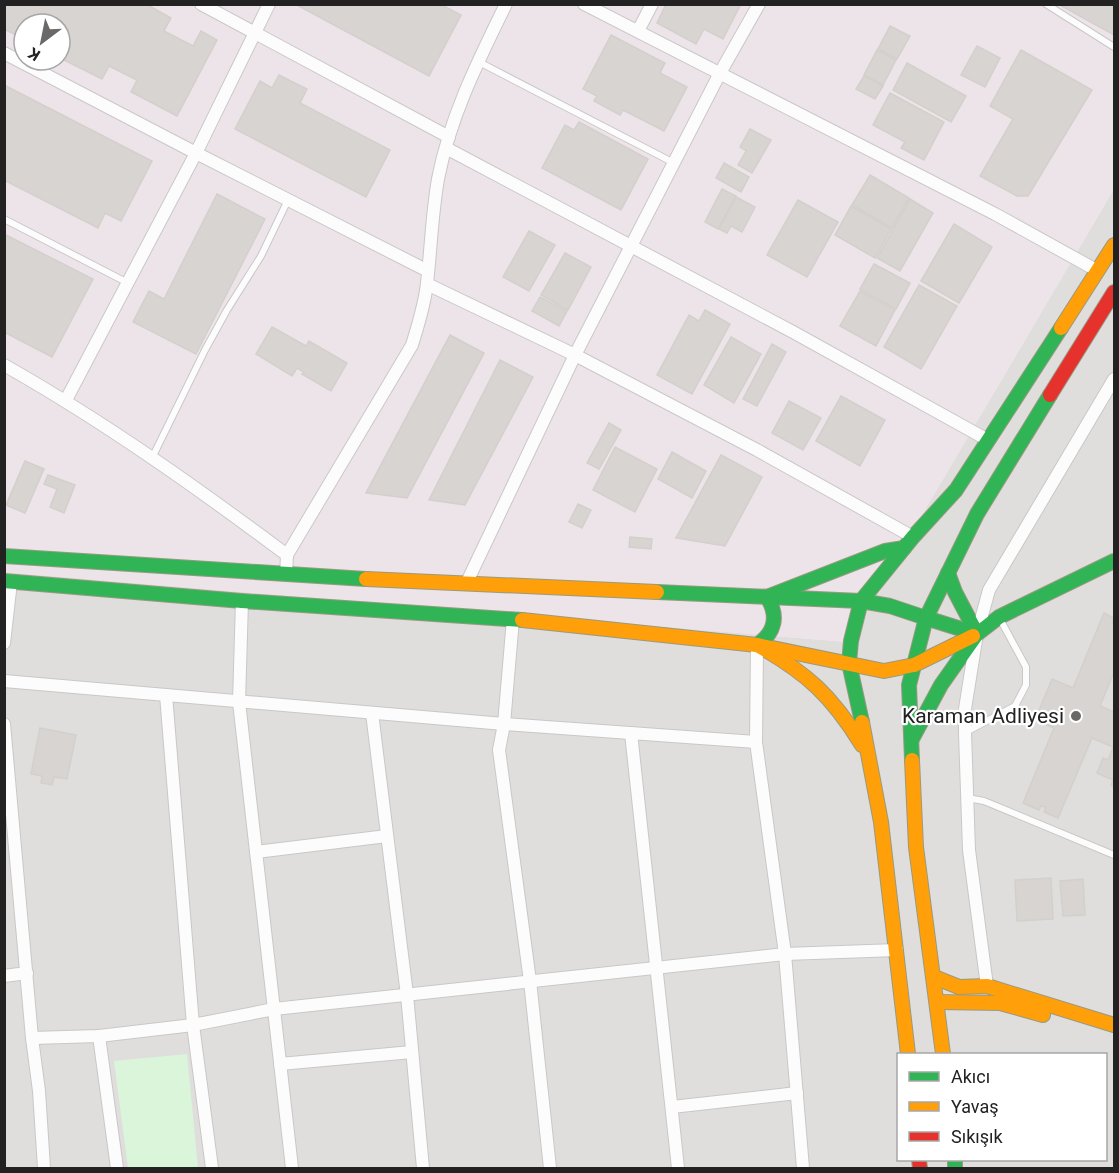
<svg xmlns="http://www.w3.org/2000/svg" width="1119" height="1173" font-family="Roboto,sans-serif">
<style>
.residential{fill:#dfdedc;fill-rule:evenodd}
.industrial{fill:#ede4e9;fill-rule:evenodd}
.park{fill:#daf5da}
.building{fill:#d7d4d2;stroke:#d3d0cc;stroke-width:1.5}
.lines{fill:none;stroke-linecap:round;stroke-linejoin:round}
.lane-casing{stroke:#c9c8c7;stroke-width:8}
.street-casing{stroke:#c9c8c7;stroke-width:14}
.fast-casing{stroke:#999a82;stroke-width:16}
.slow-casing{stroke:#999a82;stroke-width:16}
.jam-casing{stroke:#999a82;stroke-width:16}
.lane{stroke:#fdfcfc;stroke-width:6}
.street{stroke:#fdfcfc;stroke-width:12}
.fast{stroke:#30b455;stroke-width:14}
.slow{stroke:#ff9f0a;stroke-width:14}
.jam{stroke:#e5322d;stroke-width:14}
.poi-dot{fill:#6a6968;stroke:#fff;stroke-width:2}
.labels{text-anchor:middle;dominant-baseline:central;stroke-width:4.5;stroke-linejoin:round;paint-order:stroke}
.poi-label{font-size:21px;fill:#222;stroke:#fff;text-anchor:end}
</style>
<rect width="100%" height="100%" fill="#f0eeeb"/>
<path class="residential" d="M1114 189V1168H5L4 572 847 642ZM898 1054H1106V1160H898Z"/>
<path class="industrial" d="M4 5H1114V189L847 642 5 572ZM24 24H60V60H24Z"/>
<path class="park" d="M187 1054 198 1168H128L114 1061Z"/>
<g class="building">
<path d="M4 4H146L171 18 164 31 193 46 201 31 217 40 177 116 131 92 137 80 109 66 102 79 60 58V24H24V39L4 29Z"/>
<path d="M295 4H440L461 15 429 76Z"/>
<path d="M666 4H741L723 39 704 29 696 44 657 23Z"/>
<path d="M1058 4H1114V35Z"/>
<path d="M890 26 910 36 897 59 878 49Z"/>
<path d="M611 35 665 63 660 73 687 87 664 131 623 110 620 115 594 101 597 96 583 89Z"/>
<path d="M977 46 1000 58 985 87 961 75Z"/>
<path d="M877 50 896 60 883 85 864 75Z"/>
<path d="M1021 50 1092 90 1028 196H1017L980 176 1013 119 990 106Z"/>
<path d="M907 63 966 96 951 122 893 90Z"/>
<path d="M279 75 307 89 300 103 390 150 366 197 235 129 260 81 272 88Z"/>
<path d="M864 76 883 86 875 99 856 89Z"/>
<path d="M4 85 152 161 121 221 105 213 98 228 4 180Z"/>
<path d="M890 93 944 122 924 160 901 148 905 142 873 125Z"/>
<path d="M579 122 648 159 621 210 542 168 565 125 574 130Z"/>
<path d="M750 129 771 140 752 173 738 165 746 151 740 147Z"/>
<path d="M724 163 749 177 741 192 716 178Z"/>
<path d="M870 175 909 198 892 228 852 205Z"/>
<path d="M722 189 736 196 718 229 705 222Z"/>
<path d="M217 194 265 219 196 354 133 322 149 291 164 299Z"/>
<path d="M736 197 755 207 742 232 731 226 727 233 719 229Z"/>
<path d="M910 199 933 213 900 271 877 258Z"/>
<path d="M798 200 838 222 807 277 767 255Z"/>
<path d="M851 206 891 229 875 258 835 235Z"/>
<path d="M954 224 992 247 959 303 921 281Z"/>
<path d="M529 231 555 245 529 291 503 277Z"/>
<path d="M4 234 93 279 52 357 4 332Z"/>
<path d="M565 253 591 267 568 310 541 295Z"/>
<path d="M874 264 910 283 896 309 860 289Z"/>
<path d="M919 285 957 306 921 369 884 347Z"/>
<path d="M860 291 895 310 876 346 840 326Z"/>
<path d="M540 297 567 311 559 326 532 311Z"/>
<path d="M705 310 730 324 692 394 657 375 689 315 699 321Z"/>
<path d="M272 327 306 346 309 341 347 363 331 391 302 374 304 372 297 368 292 376 256 354Z"/>
<path d="M450 335 484 353 407 498 366 493Z"/>
<path d="M731 337 761 354 734 403 704 385Z"/>
<path d="M772 344 786 352 757 406 743 399Z"/>
<path d="M500 360 533 377 465 505 429 500Z"/>
<path d="M841 396 885 420 860 466 816 441Z"/>
<path d="M789 401 821 418 803 450 772 433Z"/>
<path d="M609 423 621 430 599 469 587 463Z"/>
<path d="M615 447 657 469 635 512 593 490Z"/>
<path d="M672 452 706 471 692 498 658 479Z"/>
<path d="M721 455 762 477 725 546 676 538Z"/>
<path d="M25 461 44 469 25 513 6 505Z"/>
<path d="M48 475 75 485 64 513 50 507 57 489 44 484Z"/>
<path d="M578 504 591 510 582 528 569 522Z"/>
<path d="M630 537 652 539 651 549 629 547Z"/>
<path d="M1104 613 1114 618 1112 623 1114 624V672L1100 706 1114 712V787L1111 785 1113 780 1097 773 1103 758 1108 760 1113 747 1092 738 1058 818 1044 812 1046 807 1041 806 1039 810 1023 803 1054 728 1035 720 1052 679 1073 688Z"/>
<path d="M40 728 76 735 67 779 54 777 52 785 41 783 42 776 31 774Z"/>
<path d="M1051 878 1053 919 1017 921 1015 880Z"/>
<path d="M1083 879 1085 915 1063 916 1060 881Z"/>
</g>
<g class="lines">
<g class="lane-casing">
<g id="lane">
<path d="M1046 4 1114 47"/>
<path d="M479 62 674 163"/>
<path d="M4 219 128 283"/>
<path d="M152 458 205 350 227 310 261 256 288 200"/>
<path d="M966 732 1015 706 1026 685V667L1000 619"/>
<path d="M967 798 984 801 1114 855"/>
</g>
</g>
<g class="street-casing">
<g id="street">
<path d="M201 4 449 137"/>
<path d="M584 4 995 214 1098 271"/>
<path d="M638 31 652 4"/>
<path d="M4 53 196 153 428 271"/>
<path d="M446 148 793 332 988 440"/>
<path d="M427 284 575 355 757 450 913 537"/>
<path d="M4 365C103 421 196 487 287 555"/>
<path d="M66 400 196 153 269 4"/>
<path d="M286 575 287 555 412 345C418 325 425 304 427 283 431 248 432 213 438 179 450 117 478 61 506 4"/>
<path d="M467 582 575 355 720 73 759 4"/>
<path d="M242 601 239 702 292 1168"/>
<path d="M513 619 504 724 499 750 530 981 550 1168"/>
<path d="M4 643 11 582"/>
<path d="M757 645 756 742 785 954 803 1168"/>
<path d="M4 681 504 724 756 742"/>
<path d="M166 695 193 1025 212 1168"/>
<path d="M372 713 407 995 423 1168"/>
<path d="M4 724 32 1038 39 1091 44 1168"/>
<path d="M631 733 678 1168"/>
<path d="M256 852 387 836"/>
<path d="M4 976 27 973"/>
<path d="M987 986 969 850 965 733V709L977 634 989 590 1114 379"/>
<path d="M99 1036 117 1168"/>
<path d="M32 1038 99 1036 193 1025 274 1009 785 954 897 950"/>
<path d="M280 1064 412 1052"/>
<path d="M672 1107 797 1093"/>
</g>
</g>
<g class="fast-casing">
<g id="fast">
<path d="M4 556 366 579"/>
<path d="M948 573 955 592 977 634"/>
<path d="M4 581 242 601 522 620"/>
<path d="M657 592 861 601 890 606 926 618"/>
<path d="M926 618 977 634"/>
<path d="M977 634 999 617 1114 561"/>
<path d="M757 645C775 633 779 616 767 597L885 551 904 548"/>
<path d="M862 722 849 663 851 641 861 601 913 537 956 490 1061 328"/>
<path d="M912 739 941 685 977 634"/>
<path d="M912 760 909 685 926 618 977 514 1050 395"/>
<path d="M955 1160V1168"/>
</g>
</g>
<g class="slow-casing">
<g id="slow">
<path d="M1061 328 1114 245"/>
<path d="M366 579 657 592"/>
<path d="M522 620 757 645 884 671 914 665"/>
<path d="M757 645C807 673 832 696 862 745"/>
<path d="M914 665 973 636"/>
<path d="M862 722 881 822 908 1054"/>
<path d="M912 760 916 847 943 1054"/>
<path d="M934 977 959 987 987 986 1114 1025"/>
<path d="M938 1002 1000 1003 1043 1015"/>
</g>
</g>
<g class="jam-casing">
<g id="jam">
<path d="M1050 395 1114 292"/>
<path d="M919 1160 920 1168"/>
</g>
</g>
<use href="#lane" class="lane"/>
<use href="#street" class="street"/>
<use href="#fast" class="fast"/>
<use href="#slow" class="slow"/>
<use href="#jam" class="jam"/>
</g>
<circle class="poi-dot" cx="1076" cy="716" r="6"/>
<g class="labels">
<g class="poi-label">
<text x="1064" y="716">Karaman Adliyesi</text>
</g>
</g>
<rect width="1119" height="1173" fill="none" stroke="#222222" stroke-width="12"/>
<rect x="897" y="1053" width="210" height="108" fill="#ffffff" stroke="#a7a7a7" stroke-width="1.5"/>
<rect x="909" y="1072" width="30" height="9" fill="#30b455" stroke="#a7a7a7" stroke-width="1.5"/>
<text x="951" y="1083" font-size="18" fill="#222222">Akıcı</text>
<rect x="909" y="1102" width="30" height="9" fill="#ff9f0a" stroke="#a7a7a7" stroke-width="1.5"/>
<text x="951" y="1113" font-size="18" fill="#222222">Yavaş</text>
<rect x="909" y="1132" width="30" height="9" fill="#e5322d" stroke="#a7a7a7" stroke-width="1.5"/>
<text x="951" y="1143" font-size="18" fill="#222222">Sıkışık</text>
<g transform="translate(42 42) rotate(212)"><circle r="28" fill="#ffffff" stroke="#a7a7a7" stroke-width="1.5"/>
<path d="M0-4.5L10 22L0 15L-10 22Z" fill="#6a6968"/>
<text y="-9" font-size="16" font-weight="bold" text-anchor="middle" fill="#222222">K</text>
</g>
</svg>
